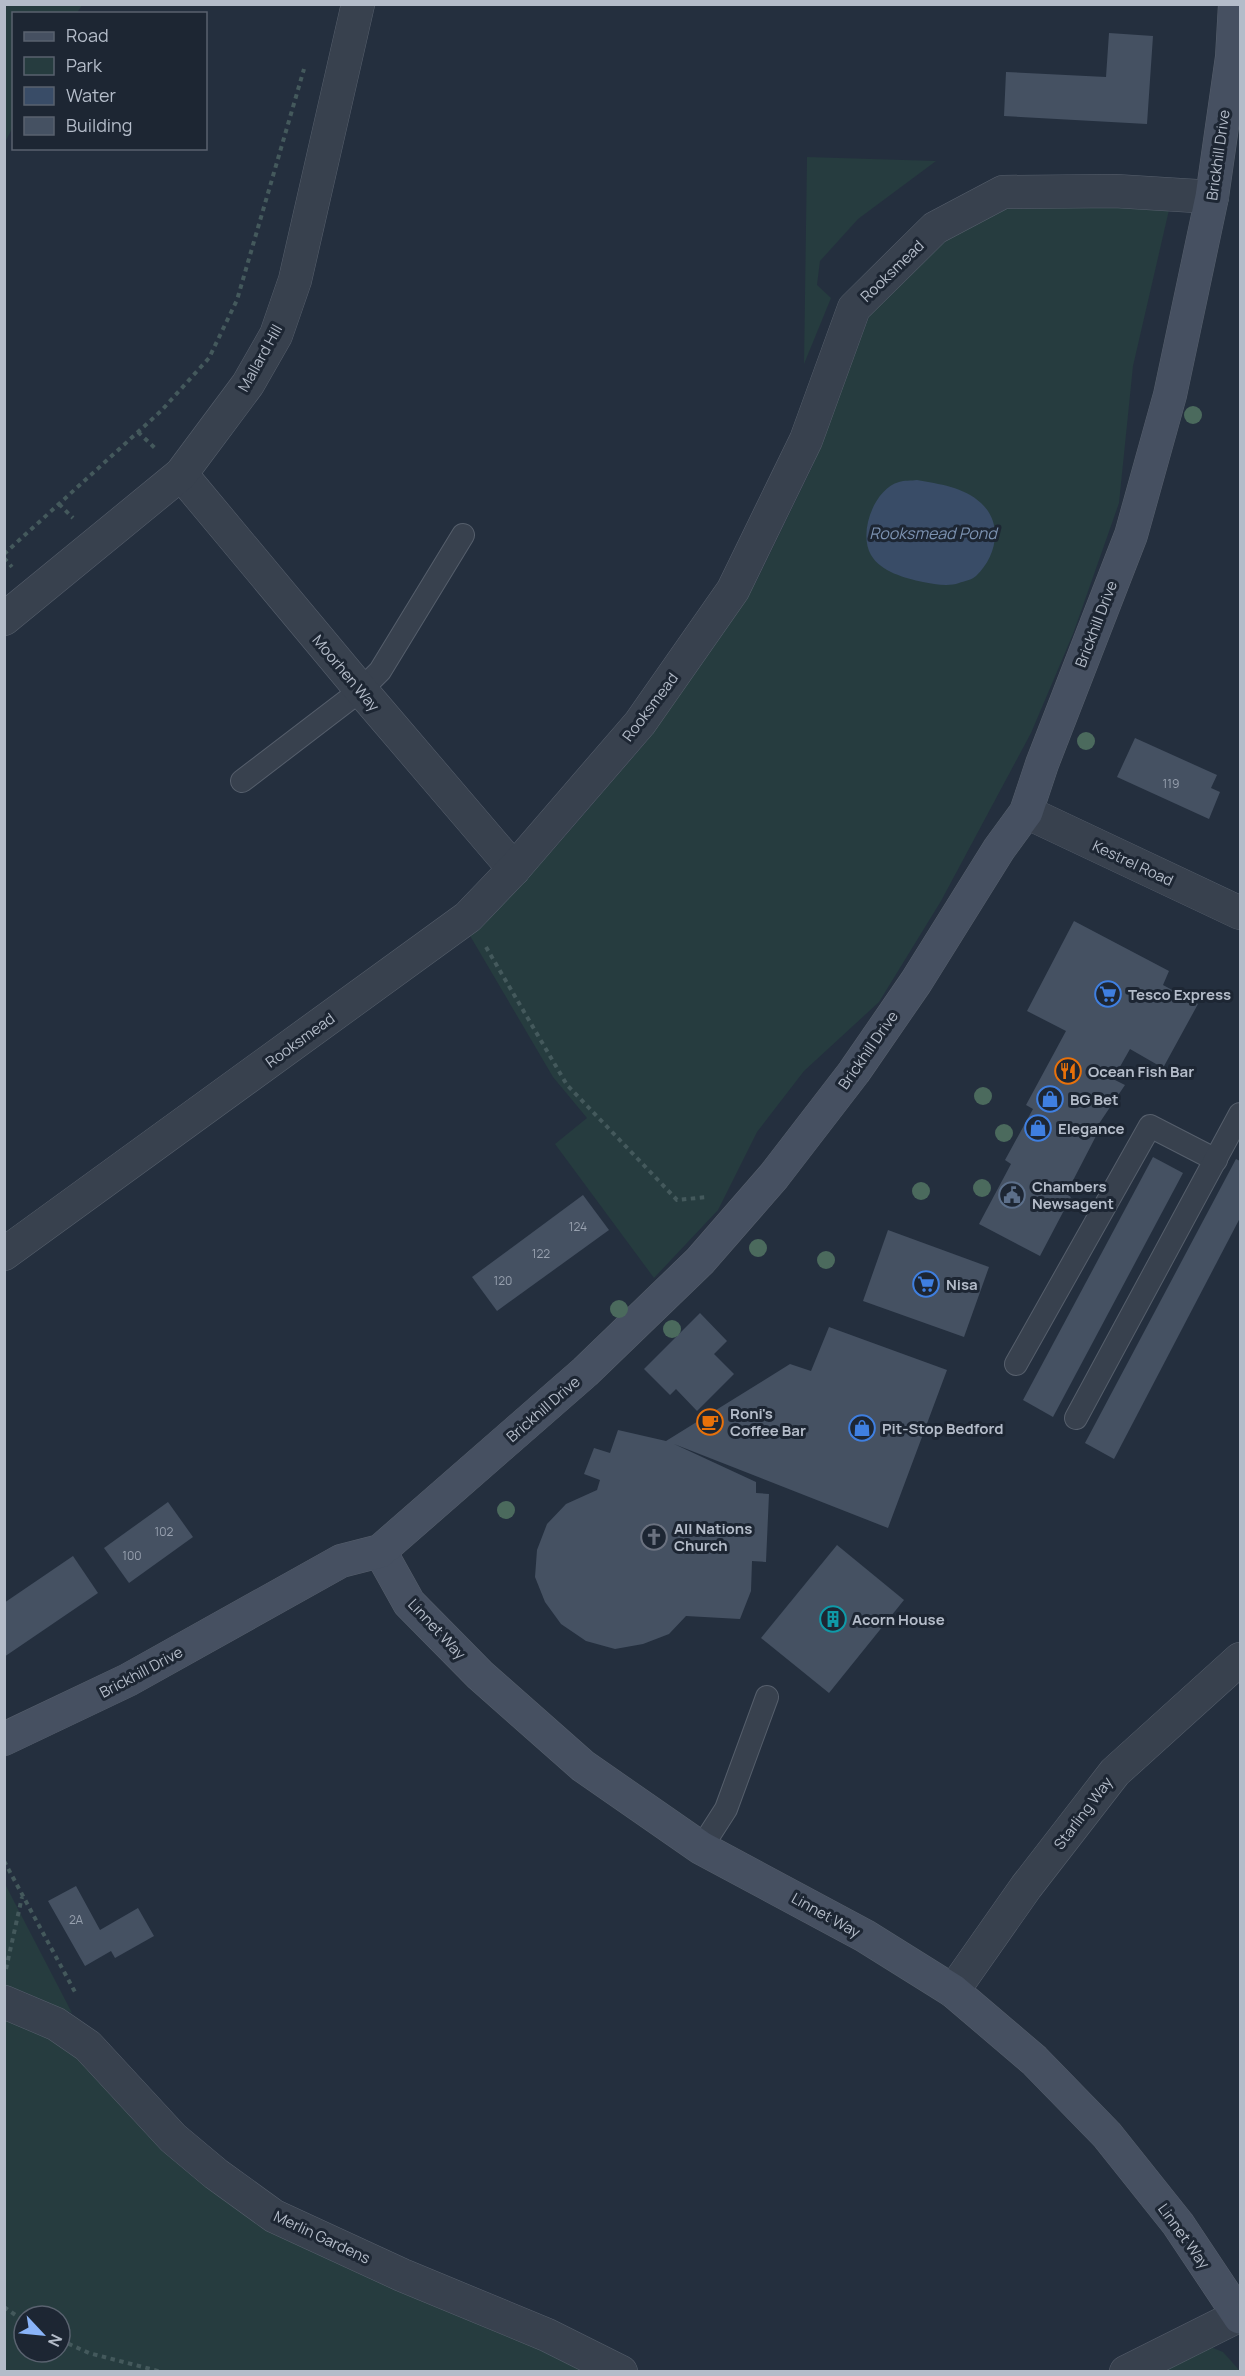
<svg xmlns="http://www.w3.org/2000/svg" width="1245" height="2376" font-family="Manrope,sans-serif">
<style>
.green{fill:#263c3f;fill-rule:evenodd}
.water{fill:#394c67}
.building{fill:#455162}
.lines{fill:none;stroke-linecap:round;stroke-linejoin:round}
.lane-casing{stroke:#565f6c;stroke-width:24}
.street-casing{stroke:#565f6c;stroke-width:34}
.secondary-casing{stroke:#565f6c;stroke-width:34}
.path{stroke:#44595c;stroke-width:4;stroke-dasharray:4.5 4.5;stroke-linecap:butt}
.lane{stroke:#38414e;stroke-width:22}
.street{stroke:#38414e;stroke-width:33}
.secondary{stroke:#465061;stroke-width:33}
.tree{fill:#4b6a5d}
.labels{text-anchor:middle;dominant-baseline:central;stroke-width:6;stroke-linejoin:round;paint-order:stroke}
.number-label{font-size:12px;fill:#98a1af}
.street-label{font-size:15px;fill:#b4bcc9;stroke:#1d2633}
.poi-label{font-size:15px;font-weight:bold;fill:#b4bcc9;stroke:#1d2633;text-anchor:start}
.water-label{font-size:16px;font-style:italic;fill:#7c92b1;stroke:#1d2633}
</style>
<rect width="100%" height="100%" fill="#242f3e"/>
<g class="green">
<path d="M5 4 82 5 77 13 14 14 13 127 5 142Z"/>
<path d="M807 157 936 161 858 219 820 261 817 285 831 298 804 364Z"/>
<path d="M1014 202 1169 210 1133 366 1119 503 1073 634 1031 733 941 901 879 1002 804 1071 757 1132 718 1210 654 1278 555 1144 587 1118 553 1077 469 934 552 851 646 742 756 582 812 467 870 314 932 247Z"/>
<path d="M4 1882 72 2013 19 1990 5 1987Z"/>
<path d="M4 2017 13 2018 78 2055 219 2193 594 2371H5ZM24 2316H60V2352H24Z"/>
<path d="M1208 2346 1223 2352 1240 2371 1134 2372Z"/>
</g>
<path class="water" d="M917 480C939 484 964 487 981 503 1004 524 996 557 976 576 972 580 964 581 959 583 948 587 934 584 923 582 905 578 881 572 871 555 858 533 874 489 899 482 904 480 911 481 917 480Z"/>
<g class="building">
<path d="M1109 33 1153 36 1147 124 1004 116 1006 72 1106 77Z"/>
<path d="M1135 738 1217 775 1211 788 1220 792 1209 819 1117 777Z"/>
<path d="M1074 921 1169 971 1163 985 1198 1004 1163 1068 1130 1049 1113 1079 1125 1085 1092 1134 1096 1136 1066 1194 1071 1197 1040 1256 979 1224 1011 1164 1005 1160 1033 1109 1026 1105 1066 1031 1027 1011Z"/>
<path d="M1153 1157 1183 1173 1053 1417 1023 1400Z"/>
<path d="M1236 1159 1240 1161V1218L1114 1459 1085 1443Z"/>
<path d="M583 1195 609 1230 497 1311 472 1277Z"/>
<path d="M888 1230 989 1267 964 1337 863 1301Z"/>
<path d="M700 1313 727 1341 714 1354 734 1374 697 1411 676 1389 670 1395 644 1369Z"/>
<path d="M829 1327 947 1370 888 1528 674 1444 756 1482V1493L769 1494 766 1562 752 1561 751 1591 740 1619 686 1616 669 1634 643 1644 615 1649 586 1641 561 1624 545 1602 535 1577 537 1550 547 1524 566 1504 597 1490 600 1480 584 1474 594 1448 610 1453 618 1430 666 1441 790 1364 811 1371Z"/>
<path d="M168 1502 193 1537 129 1583 104 1548Z"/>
<path d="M837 1545 904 1600 829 1693 761 1638Z"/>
<path d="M73 1556 98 1593 4 1657V1603Z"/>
<path d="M76 1886 100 1930 138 1908 154 1936 115 1958 111 1951 85 1966 48 1901Z"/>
</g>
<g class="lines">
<g class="lane-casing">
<g id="lane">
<path d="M242 781 361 690 380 671 463 535"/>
<path d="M1016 1364 1150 1126 1216 1160"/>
<path d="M1076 1418 1240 1114"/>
<path d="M701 1848 726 1809 767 1697"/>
</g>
</g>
<g class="street-casing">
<g id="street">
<path d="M181 474 361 690 514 869"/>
<path d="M4 619 181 474 248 384 276 335 295 280 358 4"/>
<path d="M1026 812 1240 913"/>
<path d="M4 1254 468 917 514 869 640 723 733 590 806 440 854 308 935 228 1003 192 1115 191 1212 197"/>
<path d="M953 1991 1026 1887 1115 1772 1240 1659"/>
<path d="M4 2002 56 2024 88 2046 173 2138 216 2174 274 2216 402 2275 547 2335 621 2372"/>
<path d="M1126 2372 1240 2315"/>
</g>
</g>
<g class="secondary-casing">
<g id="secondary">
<path d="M380 1551 409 1603 480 1675 583 1766 701 1848 865 1936 953 1991 1034 2060 1107 2135 1178 2224 1240 2317"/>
<path d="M4 1739 128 1680 341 1561 380 1551 585 1372 700 1261 774 1176 854 1072 916 982 999 849 1026 812 1042 764 1131 535 1170 395 1212 197 1232 57 1235 4"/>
</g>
</g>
<g class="path">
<path d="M138 432 157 450"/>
<path d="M59 504 73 518"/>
<path d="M4 554 161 411 209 358 237 300 304 69"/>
<path d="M4 558 12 567"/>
<path d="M486 947 567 1085 677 1200 707 1197"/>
<path d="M4 1861 75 1992"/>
<path d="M6 1969 22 1897"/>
<path d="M4 2307 24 2321"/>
<path d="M60 2340 89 2353 162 2372"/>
</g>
<use href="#lane" class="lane"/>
<use href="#street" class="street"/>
<use href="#secondary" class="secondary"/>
</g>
<g class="tree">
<circle cx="1193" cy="415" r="9"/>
<circle cx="1086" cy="741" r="9"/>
<circle cx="983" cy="1096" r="9"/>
<circle cx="1004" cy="1133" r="9"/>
<circle cx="982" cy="1188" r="9"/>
<circle cx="921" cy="1191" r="9"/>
<circle cx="758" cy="1248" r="9"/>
<circle cx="826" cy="1260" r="9"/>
<circle cx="619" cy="1309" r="9"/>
<circle cx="672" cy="1329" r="9"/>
<circle cx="506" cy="1510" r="9"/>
</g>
<defs>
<g id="supermarket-ring" transform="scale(1.35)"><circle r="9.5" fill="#1d2633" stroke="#3f7fe0" stroke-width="1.5"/><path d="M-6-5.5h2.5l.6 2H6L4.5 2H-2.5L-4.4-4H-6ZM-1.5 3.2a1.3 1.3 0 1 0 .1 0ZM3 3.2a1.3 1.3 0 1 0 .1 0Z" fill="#3f7fe0"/></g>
<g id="restaurant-ring" transform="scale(1.35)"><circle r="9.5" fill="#1d2633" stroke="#e8710a" stroke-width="1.5"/><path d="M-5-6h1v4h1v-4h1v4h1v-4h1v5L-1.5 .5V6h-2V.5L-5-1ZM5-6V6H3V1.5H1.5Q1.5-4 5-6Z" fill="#e8710a"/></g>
<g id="shop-ring" transform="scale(1.35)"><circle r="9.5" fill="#1d2633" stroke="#3f7fe0" stroke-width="1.5"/><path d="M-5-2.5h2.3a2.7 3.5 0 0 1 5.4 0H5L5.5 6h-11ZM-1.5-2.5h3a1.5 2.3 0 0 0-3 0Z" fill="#3f7fe0"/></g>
<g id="civic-ring" transform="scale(1.35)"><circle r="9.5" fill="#1d2633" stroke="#5c6f8a" stroke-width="1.5"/><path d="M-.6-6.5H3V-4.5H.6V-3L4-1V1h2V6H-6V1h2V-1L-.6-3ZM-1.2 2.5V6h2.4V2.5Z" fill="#5c6f8a"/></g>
<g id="cafe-ring" transform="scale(1.35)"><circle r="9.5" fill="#1d2633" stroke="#e8710a" stroke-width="1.5"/><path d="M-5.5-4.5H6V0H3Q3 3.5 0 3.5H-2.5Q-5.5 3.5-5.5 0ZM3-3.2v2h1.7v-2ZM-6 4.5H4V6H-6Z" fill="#e8710a"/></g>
<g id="church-ring" transform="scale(1.35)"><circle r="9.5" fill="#1d2633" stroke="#6b7280" stroke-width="1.5"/><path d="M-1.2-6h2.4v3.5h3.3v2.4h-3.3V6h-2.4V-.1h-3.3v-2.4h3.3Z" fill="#6b7280"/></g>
<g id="building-ring" transform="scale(1.35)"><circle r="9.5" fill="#1d2633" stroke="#0f9aa8" stroke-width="1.5"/><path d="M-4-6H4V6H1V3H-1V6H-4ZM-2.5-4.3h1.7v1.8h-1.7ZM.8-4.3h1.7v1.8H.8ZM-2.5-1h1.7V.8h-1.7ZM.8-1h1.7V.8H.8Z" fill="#0f9aa8"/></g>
</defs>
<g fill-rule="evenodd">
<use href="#supermarket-ring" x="1108" y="994"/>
<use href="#restaurant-ring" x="1068" y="1071"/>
<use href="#shop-ring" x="1050" y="1099"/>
<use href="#shop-ring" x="1038" y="1128"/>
<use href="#civic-ring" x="1012" y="1195"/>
<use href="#supermarket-ring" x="926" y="1284"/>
<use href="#cafe-ring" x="710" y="1422"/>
<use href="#shop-ring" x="862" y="1428"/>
<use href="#church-ring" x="654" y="1537"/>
<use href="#building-ring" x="833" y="1619"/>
</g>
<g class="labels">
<g class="number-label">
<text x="1171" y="783">119</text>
<text x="578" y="1226">124</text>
<text x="541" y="1253">122</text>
<text x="503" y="1280">120</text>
<text x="164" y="1531">102</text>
<text x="132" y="1555">100</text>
<text x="76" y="1919">2A</text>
</g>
<g class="street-label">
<text transform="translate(1218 155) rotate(-82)">Brickhill Drive</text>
<text transform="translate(892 271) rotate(-44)">Rooksmead</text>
<text transform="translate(260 358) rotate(-61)">Mallard Hill</text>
<text transform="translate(1096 624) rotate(-69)">Brickhill Drive</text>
<text transform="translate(346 673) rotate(50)">Moorhen Way</text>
<text transform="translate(650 707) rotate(-53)">Rooksmead</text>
<text transform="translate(1133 863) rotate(25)">Kestrel Road</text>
<text transform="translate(300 1040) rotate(-36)">Rooksmead</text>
<text transform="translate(868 1050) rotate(-55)">Brickhill Drive</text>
<text transform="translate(543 1409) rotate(-41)">Brickhill Drive</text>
<text transform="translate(437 1629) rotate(47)">Linnet Way</text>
<text transform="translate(141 1672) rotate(-28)">Brickhill Drive</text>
<text transform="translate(1083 1813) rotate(-53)">Starling Way</text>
<text transform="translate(826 1915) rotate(29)">Linnet Way</text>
<text transform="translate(1184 2236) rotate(54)">Linnet Way</text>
<text transform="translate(322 2237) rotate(25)">Merlin Gardens</text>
</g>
<g class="poi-label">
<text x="1128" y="994">Tesco Express</text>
<text x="1088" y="1071">Ocean Fish Bar</text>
<text x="1070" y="1099">BG Bet</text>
<text x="1058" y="1128">Elegance</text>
<text x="1032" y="1186">Chambers<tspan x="1032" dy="17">Newsagent</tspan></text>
<text x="946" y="1284">Nisa</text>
<text x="730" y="1413">Roni's<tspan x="730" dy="17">Coffee Bar</tspan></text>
<text x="882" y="1428">Pit-Stop Bedford</text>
<text x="674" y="1528">All Nations<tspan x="674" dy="17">Church</tspan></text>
<text x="852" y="1619">Acorn House</text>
</g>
<g class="water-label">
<text x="933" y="533">Rooksmead Pond</text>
</g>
</g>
<rect width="1245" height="2376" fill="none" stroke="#b4bcc9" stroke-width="12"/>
<rect x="12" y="12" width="195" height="138" fill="#1d2633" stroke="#59626f" stroke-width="1.5"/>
<rect x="24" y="32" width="30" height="9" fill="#465061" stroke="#59626f" stroke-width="1.5"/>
<text x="66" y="42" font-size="18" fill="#b4bcc9">Road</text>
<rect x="24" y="57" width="30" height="18" fill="#263c3f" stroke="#59626f" stroke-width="1.5"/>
<text x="66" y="72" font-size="18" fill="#b4bcc9">Park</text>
<rect x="24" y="87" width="30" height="18" fill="#394c67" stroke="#59626f" stroke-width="1.5"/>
<text x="66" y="102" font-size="18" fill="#b4bcc9">Water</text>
<rect x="24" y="117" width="30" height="18" fill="#455162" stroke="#59626f" stroke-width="1.5"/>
<text x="66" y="132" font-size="18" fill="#b4bcc9">Building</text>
<g transform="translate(42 2334) rotate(116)"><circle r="28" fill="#1d2633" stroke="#59626f" stroke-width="1.5"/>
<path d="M0-4.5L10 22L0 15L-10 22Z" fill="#8ab4f8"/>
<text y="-9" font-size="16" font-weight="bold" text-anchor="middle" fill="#b4bcc9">N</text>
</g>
</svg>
